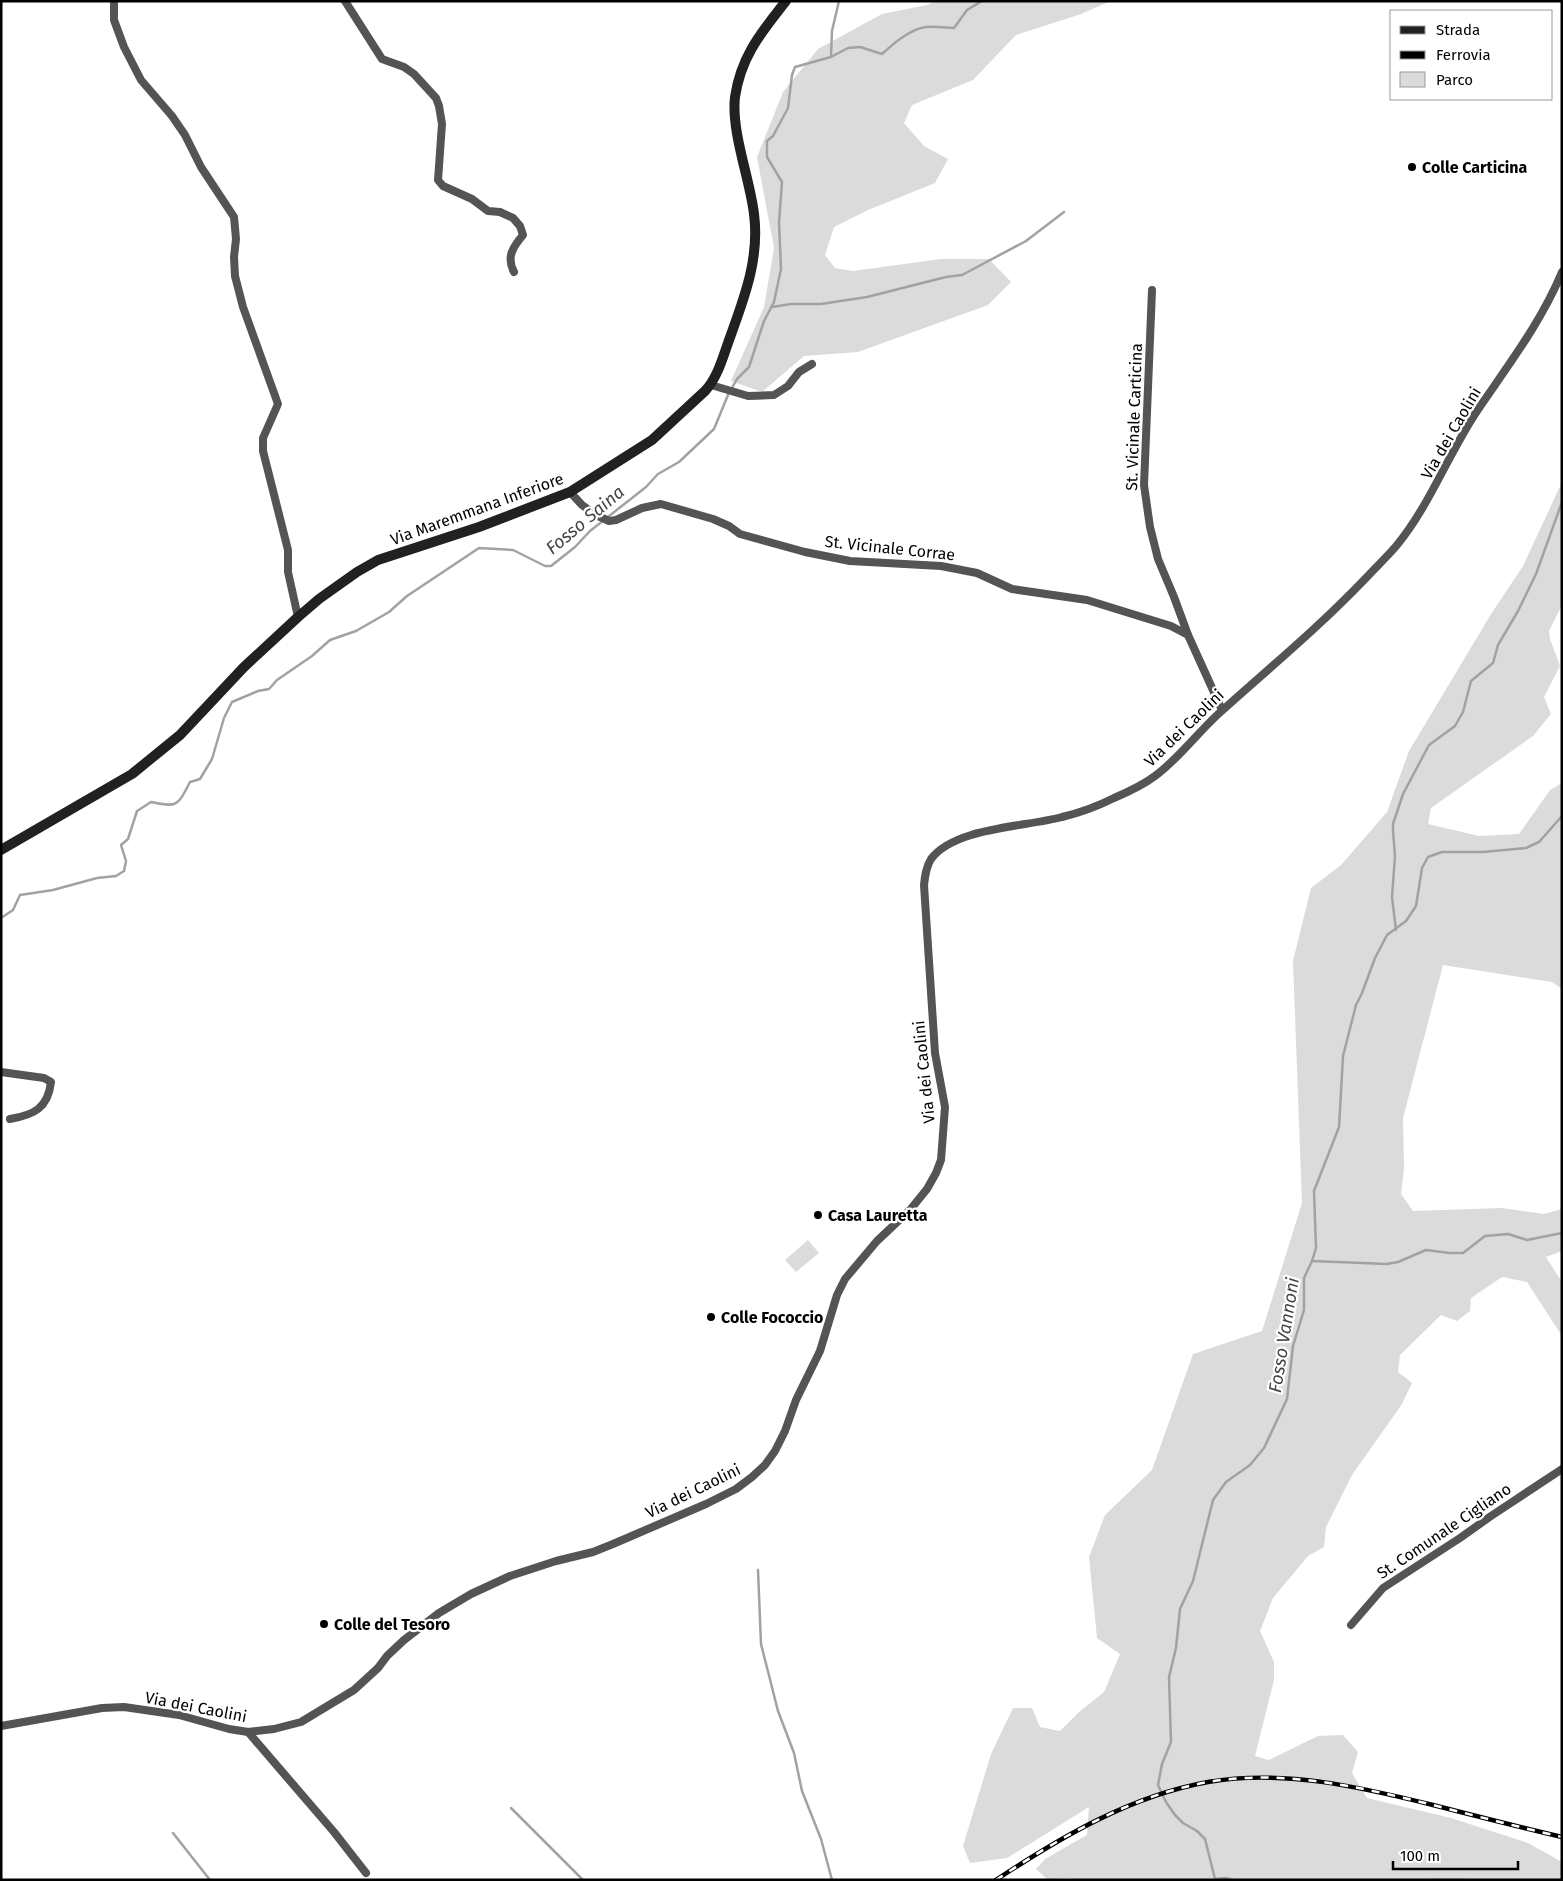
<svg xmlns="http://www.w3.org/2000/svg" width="1563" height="1881" viewBox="0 0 1563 1881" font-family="'Fira Sans',sans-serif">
<rect width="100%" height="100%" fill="#fff"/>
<g fill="#dbdbdb">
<polygon points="936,1 1111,1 1081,14 1016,35 973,80 912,105 904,123 924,146 948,159 935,183 868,210 834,227 825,255 835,268 853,271 941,259 989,259 1011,282 988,305 858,352 804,356 762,392 731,381 764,307 774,248 757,157 783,92 818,49 882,14 927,5"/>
<polygon points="1562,482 1562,605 1549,631 1550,639 1560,666 1544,697 1551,714 1533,736 1431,808 1428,824 1479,836 1519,834 1550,790 1562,783 1562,989 1552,982 1443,965 1403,1118 1404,1168 1401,1194 1413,1211 1502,1208 1544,1214 1562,1209 1562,1251 1546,1257 1562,1282 1562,1336 1527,1282 1502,1277 1471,1298 1470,1311 1457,1321 1441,1315 1400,1355 1398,1372 1412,1383 1402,1404 1352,1475 1326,1527 1324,1547 1308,1556 1273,1598 1260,1631 1274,1662 1274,1680 1255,1756 1269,1760 1318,1736 1343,1735 1358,1752 1352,1773 1367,1798 1451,1818 1528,1843 1562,1862 1562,1880 1072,1880 1072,1878 1048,1880 1036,1869 1045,1859 1087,1835 1089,1807 1007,1858 970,1863 963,1846 991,1754 1013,1708 1032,1708 1040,1727 1060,1731 1078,1713 1104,1692 1120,1654 1097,1638 1089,1557 1105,1515 1152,1470 1193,1354 1262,1331 1302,1203 1293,961 1311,888 1341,865 1387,812 1409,751 1491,614 1523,566"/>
<polygon points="808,1240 819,1253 796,1272 785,1260"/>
</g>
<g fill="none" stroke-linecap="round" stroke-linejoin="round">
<g stroke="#a2a2a2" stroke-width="2.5">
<polyline points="831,56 832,31 839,1"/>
<polyline points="772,307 791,304 821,304 867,297 946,277 962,275 1026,241 1064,212"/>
<path d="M1,918l12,-8 7,-15 33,-5 44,-12 19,-2 8,-5 2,-10 -5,-16 7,-6 9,-28 14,-9c27,6 27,3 39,-20l10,-3 12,-20 12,-41 8,-16 26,-11 11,-2 8,-9 35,-24 18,-16 26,-9 33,-19 18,-16 72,-48 34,2 32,16h6l24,-19 15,-16 56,-44 12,-13 21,-12 35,-33 14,-34 9,-16 12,-12 15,-46 10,-19 7,-33 -2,-47 3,-40 -15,-25v-16l6,-5 15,-28 4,-33 3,-8 36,-10 17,-9 12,-1 22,7c11,-10 28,-25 44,-27 8,-1 19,1 28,1l13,-18 15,-9"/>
<polyline points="1396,930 1392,897 1395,856 1393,831 1393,824 1403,794 1429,745 1455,726 1463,712 1471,681 1493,663 1498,645 1518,611 1536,574 1562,502"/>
<polyline points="1312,1261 1387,1264 1398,1262 1426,1250 1450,1253 1463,1253 1485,1236 1508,1234 1527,1240 1562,1233"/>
<polyline points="758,1570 761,1644 778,1711 794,1753 802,1791 821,1839 832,1880"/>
<polyline points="511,1808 583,1880"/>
<polyline points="173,1833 210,1880"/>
<polyline points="1215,1879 1205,1839 1197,1831 1183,1823 1175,1815 1166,1802 1158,1785 1162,1764 1171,1742 1169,1677 1176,1648 1180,1609 1193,1581 1213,1500 1226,1482 1250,1465 1264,1448 1287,1399 1293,1346 1304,1310 1304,1278 1312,1261 1316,1248 1314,1191 1339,1127 1343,1056 1356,1005 1362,993 1375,958 1387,935 1406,921 1416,906 1422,868 1428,857 1442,852 1483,852 1526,848 1539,842 1562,816"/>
<polyline points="1215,1879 1226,1878 1233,1880"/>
<polyline points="1431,1880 1464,1880"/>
</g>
<g stroke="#545454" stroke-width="8">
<polyline points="114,1 114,20 124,47 141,80 172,116 185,135 201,167 234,217 236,239 234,257 235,276 243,307 278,404 263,438 263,451 288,550 288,572 298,617"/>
<path d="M345,1l37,58 22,8 10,7 22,24 3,8 3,18 -4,56 5,6 29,13 16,12 12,1 13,6 7,8 3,9c-10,12 -17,22 -9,37"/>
<polyline points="1152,290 1144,485 1150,527 1158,559 1174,597 1188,635 1222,710"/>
<polyline points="711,385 748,396 774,395 788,386 799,372 812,364"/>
<polyline points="570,492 582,505 596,515 609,521 616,520 642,508 661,504 713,519 729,526 740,534 805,552 850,561 941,566 977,573 1012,589 1087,600 1171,626 1188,635"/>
<path d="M1,1072l43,6 7,4c-3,26 -17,33 -41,37"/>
<polyline points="1351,1625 1383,1588 1460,1538 1491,1516 1562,1469"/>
<path d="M1,1726l101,-18 22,-1 55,8 50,14 19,3 26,-3 27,-7 53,-32 24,-22 9,-12 17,-16 35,-27 32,-19 39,-18 46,-15 37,-9 20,-8 93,-40 30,-15 16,-12 13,-12 10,-14 10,-20 11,-31 24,-49 17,-56 8,-16 32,-38 33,-31 17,-21 9,-16 5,-13 4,-53 -10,-54 -11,-168c1,-9 2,-18 7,-26 24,-32 95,-32 131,-42 17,-4 36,-11 52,-19 14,-6 29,-13 41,-22 26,-19 45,-47 70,-68 48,-43 95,-82 140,-129 10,-11 22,-22 32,-34 32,-39 50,-88 78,-131 31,-46 66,-91 87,-142"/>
<polyline points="248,1732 334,1832 366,1873"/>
</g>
<path stroke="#212121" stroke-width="10" d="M1,850l131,-76 48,-39 64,-68 54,-50 21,-18 38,-27 21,-12 101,-33 91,-35 82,-52 53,-49c12,-13 17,-31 23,-48 15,-42 32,-83 26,-129 -4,-35 -23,-82 -19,-117 6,-41 26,-64 51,-96"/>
<g stroke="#000" stroke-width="4.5">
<path id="rail" d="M996,1880c65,-43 134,-84 212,-98 76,-13 152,5 225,23 43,11 86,22 129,32"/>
</g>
<use href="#rail" stroke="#fff" stroke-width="2.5" stroke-dasharray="8" stroke-linecap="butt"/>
</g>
<g fill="#000" stroke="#fff" stroke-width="2">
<circle cx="1412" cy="167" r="5"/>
<circle cx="818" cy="1215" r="5"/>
<circle cx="711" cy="1317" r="5"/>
<circle cx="324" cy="1624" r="5"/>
</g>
<g text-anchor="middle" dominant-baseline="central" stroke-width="4.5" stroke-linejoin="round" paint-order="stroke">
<g font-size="16" font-weight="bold" fill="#000" stroke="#fff" text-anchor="start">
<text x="1422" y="167">Colle Carticina</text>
<text x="828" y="1215">Casa Lauretta</text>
<text x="721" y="1317">Colle Fococcio</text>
<text x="334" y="1624">Colle del Tesoro</text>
</g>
<g font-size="16" fill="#000" stroke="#fff">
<text transform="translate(1134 417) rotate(-88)">St. Vicinale Carticina</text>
<text transform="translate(1451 433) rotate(-60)">Via dei Caolini</text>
<text transform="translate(477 509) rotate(-20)">Via Maremmana Inferiore</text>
<text transform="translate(890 548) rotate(6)">St. Vicinale Corrae</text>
<text transform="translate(1184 728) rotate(-44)">Via dei Caolini</text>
<text transform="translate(924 1072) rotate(-96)">Via dei Caolini</text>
<text transform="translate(693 1491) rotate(-26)">Via dei Caolini</text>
<text transform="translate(1444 1531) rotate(-34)">St. Comunale Cigliano</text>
<text transform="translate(196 1707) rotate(11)">Via dei Caolini</text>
</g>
<g font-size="18" font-style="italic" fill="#434343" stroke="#fff">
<text transform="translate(585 520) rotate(-40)">Fosso Saina</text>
<text transform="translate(1284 1335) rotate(-81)">Fosso Vannoni</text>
</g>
</g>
<rect width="1563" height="1881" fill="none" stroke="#000000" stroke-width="5"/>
<rect x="1390" y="10" width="162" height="90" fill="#ffffff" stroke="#999999"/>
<rect x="1400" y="26" width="25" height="8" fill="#212121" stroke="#999999"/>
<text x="1436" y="35" font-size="15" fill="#000000">Strada</text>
<rect x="1400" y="51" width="25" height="8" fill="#000000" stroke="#999999"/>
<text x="1436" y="60" font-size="15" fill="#000000">Ferrovia</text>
<rect x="1400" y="72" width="25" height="15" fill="#dbdbdb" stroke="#999999"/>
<text x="1436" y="85" font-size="15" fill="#000000">Parco</text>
<path d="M1393 1861v8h125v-8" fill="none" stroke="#000000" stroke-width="2.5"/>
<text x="1400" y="1861" font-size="15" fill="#000000" stroke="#ffffff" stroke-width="4" paint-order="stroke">100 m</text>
</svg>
